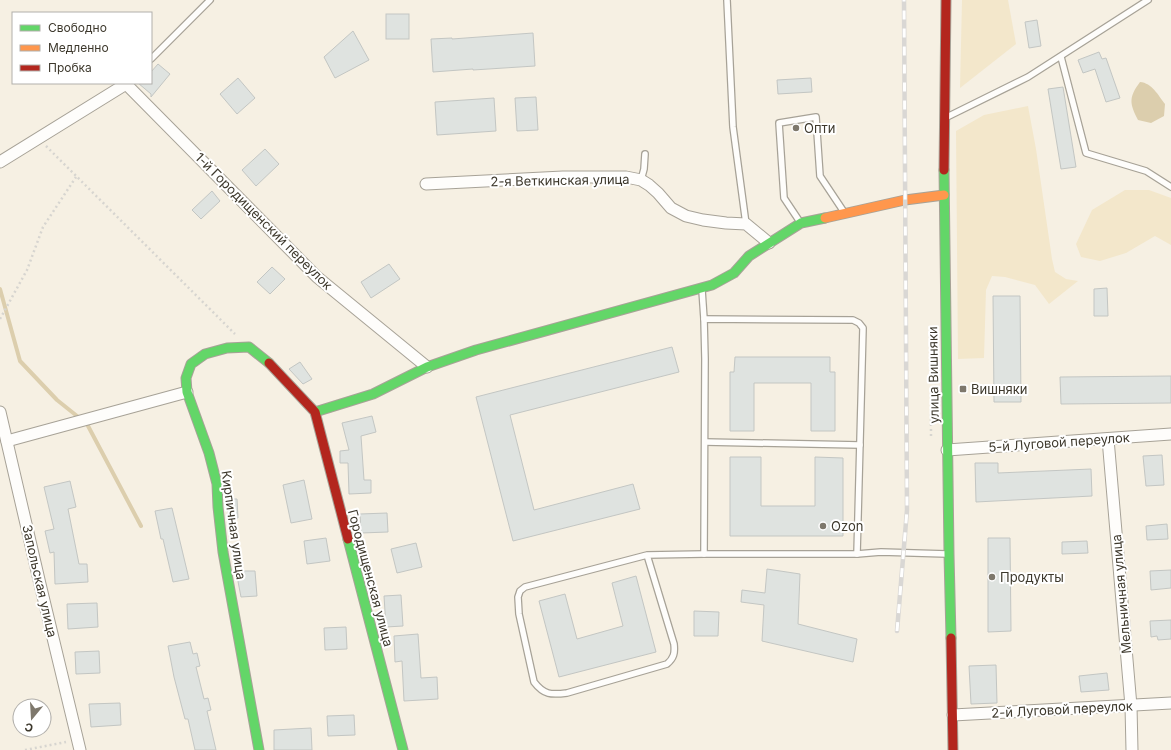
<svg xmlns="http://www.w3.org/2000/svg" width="1171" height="750" viewBox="0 0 1171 750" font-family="Inter,sans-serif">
<rect width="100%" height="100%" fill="#f6f0e3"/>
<g fill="#f3e7cb">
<polygon points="962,0 1008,0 1016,44 960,88"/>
<polygon points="1028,106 1036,149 1052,259 1055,272 1066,279 1078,281 1049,304 1035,285 1005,277 992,276 986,290 984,358 958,359 956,131 984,115"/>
<polygon points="1125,190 1149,190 1171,198 1171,245 1155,236 1126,253 1100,261 1081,257 1076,244 1092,210"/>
</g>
<path fill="#dccead" d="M1140,82c12,1 18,13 25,22l-1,12 -13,7 -13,-3c-8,-16 -10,-22 2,-38z"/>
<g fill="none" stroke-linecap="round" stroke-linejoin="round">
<polyline stroke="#dccead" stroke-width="4" points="0,289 20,361 57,400 87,424 141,526"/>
</g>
<g fill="#dfe3e0" stroke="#c3c6c3">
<rect x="386" y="14" width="23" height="25"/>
<polygon points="1037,20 1041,46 1029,48 1025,22"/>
<polygon points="353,31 369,60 335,78 324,57"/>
<polygon points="533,33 535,66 473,70 473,69 433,72 431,39 452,38 452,39"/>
<polygon points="1099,52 1102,59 1106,58 1120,98 1106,102 1095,69 1083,73 1078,60"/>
<polygon points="158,64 170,74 151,97 151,94 138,83 151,83 151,72"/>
<polygon points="238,78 255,98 237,114 220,94"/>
<polygon points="811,78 812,92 778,94 777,80"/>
<polygon points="1063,87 1076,167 1061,169 1048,89"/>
<polygon points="536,97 538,130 517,131 515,98"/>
<polygon points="494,98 496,131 437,135 435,102"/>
<polygon points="265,149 279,164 256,186 242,170"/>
<polygon points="212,191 220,201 201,219 192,210"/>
<polygon points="389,264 400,279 371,298 361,282"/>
<polygon points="272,267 285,279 270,294 257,282"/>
<polygon points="1107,288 1108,316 1094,316 1094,289"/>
<polygon points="993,296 1020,296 1021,402 994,402"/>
<polygon points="672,347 679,372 510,415 534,510 633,484 640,509 513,541 476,397"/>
<polygon points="735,357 830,357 830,372 835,372 835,431 811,431 811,383 754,383 754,431 730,431 730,372 734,372"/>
<polygon points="300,362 312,379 303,384 289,369"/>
<polygon points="1171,376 1171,403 1061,404 1060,377"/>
<polygon points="372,416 376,432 361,436 364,480 371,480 371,493 349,494 348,463 340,463 340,451 349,450 342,423"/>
<polygon points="1162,455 1164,485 1146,486 1143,456"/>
<polygon points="730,457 761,457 761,506 815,506 815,457 843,458 843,536 730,536"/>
<polygon points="975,463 998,463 998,473 1091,469 1092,496 976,502"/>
<polygon points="304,480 312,519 291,523 283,485"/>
<polygon points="70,481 76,507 68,509 79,564 87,564 88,582 55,584 54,552 50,553 45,531 54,529 44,487"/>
<polygon points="227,499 237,499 238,518 229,519"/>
<polygon points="172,508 189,579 173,582 163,539 161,539 155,511"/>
<polygon points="387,513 388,532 361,533 360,514"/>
<polygon points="1167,524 1168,539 1147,540 1146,526"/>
<polygon points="326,538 330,561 307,564 304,541"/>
<polygon points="988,538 1010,538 1011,631 988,632"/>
<polygon points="1087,541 1088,553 1062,554 1062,542"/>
<polygon points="416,543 422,567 397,573 391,549"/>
<polygon points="767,569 800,574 798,624 857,639 853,662 762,641 764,605 741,602 742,590 765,593"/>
<polygon points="1171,570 1171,588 1151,590 1150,571"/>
<polygon points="236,571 255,571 257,596 241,597"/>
<polygon points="636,576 656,652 559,677 539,601 565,594 577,639 623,626 612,583"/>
<polygon points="401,595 403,626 386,627 384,596"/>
<polygon points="97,603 98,627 68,629 67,604"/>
<polygon points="694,611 719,612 718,636 694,636"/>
<polygon points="1171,620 1171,639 1158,640 1157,636 1151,637 1150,621"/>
<polygon points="346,627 347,649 325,650 324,628"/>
<polygon points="418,634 421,678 437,677 438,699 404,701 402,661 395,662 394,636"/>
<polygon points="190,642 193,654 197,653 200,666 196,667 204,699 208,698 211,710 207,711 216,750 195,750 188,719 185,719 174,677 168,646"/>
<polygon points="99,651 100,673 76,674 75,652"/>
<polygon points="996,665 997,703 971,704 969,666"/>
<polygon points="1107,673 1109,690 1081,692 1079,676"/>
<polygon points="120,703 121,725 91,727 89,704"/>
<polygon points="354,715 355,735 328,736 327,716"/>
<polygon points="311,728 312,750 274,750 274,730"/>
</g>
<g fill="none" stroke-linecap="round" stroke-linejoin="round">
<g stroke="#a7a297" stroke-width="8">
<g id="lane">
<polyline points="727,0 733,127 746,224"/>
<polyline points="1061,57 1086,153 1146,171 1171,187"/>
<polyline points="151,59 210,0"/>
<polyline points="947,117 1028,77 1148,0"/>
<polyline points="641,180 644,169 645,154"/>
<polyline points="800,222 784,198 779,123 816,117 820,176 844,212"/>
<polyline points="702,290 704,319"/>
<polyline points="705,442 860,445"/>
<polyline points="704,554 705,359 704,319 853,320 859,323 863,328 857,554"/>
<path d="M647,555l-122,32 -5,4 -2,6 1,17 15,68c10,13 17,13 33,11l100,-29c7,-6 8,-11 7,-20l-27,-89 57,-1h153l24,-2 66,2"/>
</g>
</g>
<g stroke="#a7a297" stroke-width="13">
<g id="street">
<polyline points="0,162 126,84 317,277 427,367"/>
<polyline points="426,184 563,177 626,177 641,180 649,185 658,193 671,208 686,216 703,220 726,223 746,224 769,243"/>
<polyline points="0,412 40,584 80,750"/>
<polyline points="1108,439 1131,706 1132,750"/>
<polyline points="7,441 187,392"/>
<polyline points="947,450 1171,434"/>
<polyline points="953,715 1171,703"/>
</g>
</g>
<g stroke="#a7a297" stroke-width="11">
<g id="fast">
<polyline points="944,170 949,554 951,638"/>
<polyline points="315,412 373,394 427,367 476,350 712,285 734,273 749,256 801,223 825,218"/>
<polyline points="348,539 403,750"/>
<polyline points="259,750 223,552 218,507 217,484 209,453 187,392 186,378 191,364 205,354 227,348 249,347 269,363"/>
</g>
</g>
<g stroke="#a7a297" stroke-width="11">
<polyline id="slow" points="825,218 905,200 944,195"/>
</g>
<g stroke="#a7a297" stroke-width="11">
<g id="jam">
<polyline points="944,170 946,0"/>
<polyline points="269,363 315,412 348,539"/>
<polyline points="951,638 953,750"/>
</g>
</g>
<g stroke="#d7d5d0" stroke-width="2.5" stroke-dasharray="2 3" stroke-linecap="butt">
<polyline points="46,146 235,334"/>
<polyline points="0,319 27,270 43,227 76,177"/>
<polyline points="931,436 931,413 933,413"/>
<polyline points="25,750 66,742"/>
</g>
<use href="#lane" stroke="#fefdfb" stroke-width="5.5"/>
<use href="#street" stroke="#fefdfb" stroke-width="11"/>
<use href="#fast" stroke="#63d668" stroke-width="9"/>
<use href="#slow" stroke="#ff974d" stroke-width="9"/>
<use href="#jam" stroke="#b3261e" stroke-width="9"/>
<g stroke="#d9d7d4" stroke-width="4.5">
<polyline id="rail" points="897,631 907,510 904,0"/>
</g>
<use href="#rail" stroke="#fff" stroke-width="3" stroke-dasharray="9" stroke-linecap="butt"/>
</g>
<g fill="#7e786c" stroke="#fff" stroke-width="1.5">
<circle cx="796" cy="128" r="4"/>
<rect x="959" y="385" width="8" height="8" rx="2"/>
<circle cx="823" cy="526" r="4"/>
<circle cx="992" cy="577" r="4"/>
</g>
<g text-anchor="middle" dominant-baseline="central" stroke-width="4" stroke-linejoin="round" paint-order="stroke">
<g font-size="13" fill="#3d382c" stroke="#fff" text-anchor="start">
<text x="804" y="128">Опти</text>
<text x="971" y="389">Вишняки</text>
<text x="831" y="526">Ozon</text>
<text x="1000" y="577">Продукты</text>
</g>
<g font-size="13" fill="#3d382c" stroke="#fff">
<text transform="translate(560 180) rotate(-1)">2-я Веткинская улица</text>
<text transform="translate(264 221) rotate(45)">1-й Городищенский переулок</text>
<text transform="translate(933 375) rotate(-91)">улица Вишняки</text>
<text transform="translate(1059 442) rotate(-4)">5-й Луговой переулок</text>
<text transform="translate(234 525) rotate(82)">Кирпичная улица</text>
<text transform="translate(371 578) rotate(75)">Городищенская улица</text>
<text transform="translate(40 581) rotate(77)">Запольская улица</text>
<text transform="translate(1121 594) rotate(-95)">Мельничная улица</text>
<text transform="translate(1062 709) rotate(-3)">2-й Луговой переулок</text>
</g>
</g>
<rect x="12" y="12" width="140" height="72" fill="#ffffff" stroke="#b1afab"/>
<rect x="20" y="25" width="20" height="6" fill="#63d668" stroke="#b1afab"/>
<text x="48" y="32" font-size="12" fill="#3d382c">Свободно</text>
<rect x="20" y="45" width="20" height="6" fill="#ff974d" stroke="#b1afab"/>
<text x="48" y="52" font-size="12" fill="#3d382c">Медленно</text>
<rect x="20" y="65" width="20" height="6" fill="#b3261e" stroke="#b1afab"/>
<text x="48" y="72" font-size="12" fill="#3d382c">Пробка</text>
<g transform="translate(32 718) rotate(198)"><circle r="19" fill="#ffffff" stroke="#b1afab"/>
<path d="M0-3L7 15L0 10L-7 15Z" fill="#7e786c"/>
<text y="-6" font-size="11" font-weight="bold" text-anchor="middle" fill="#3d382c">С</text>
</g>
</svg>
